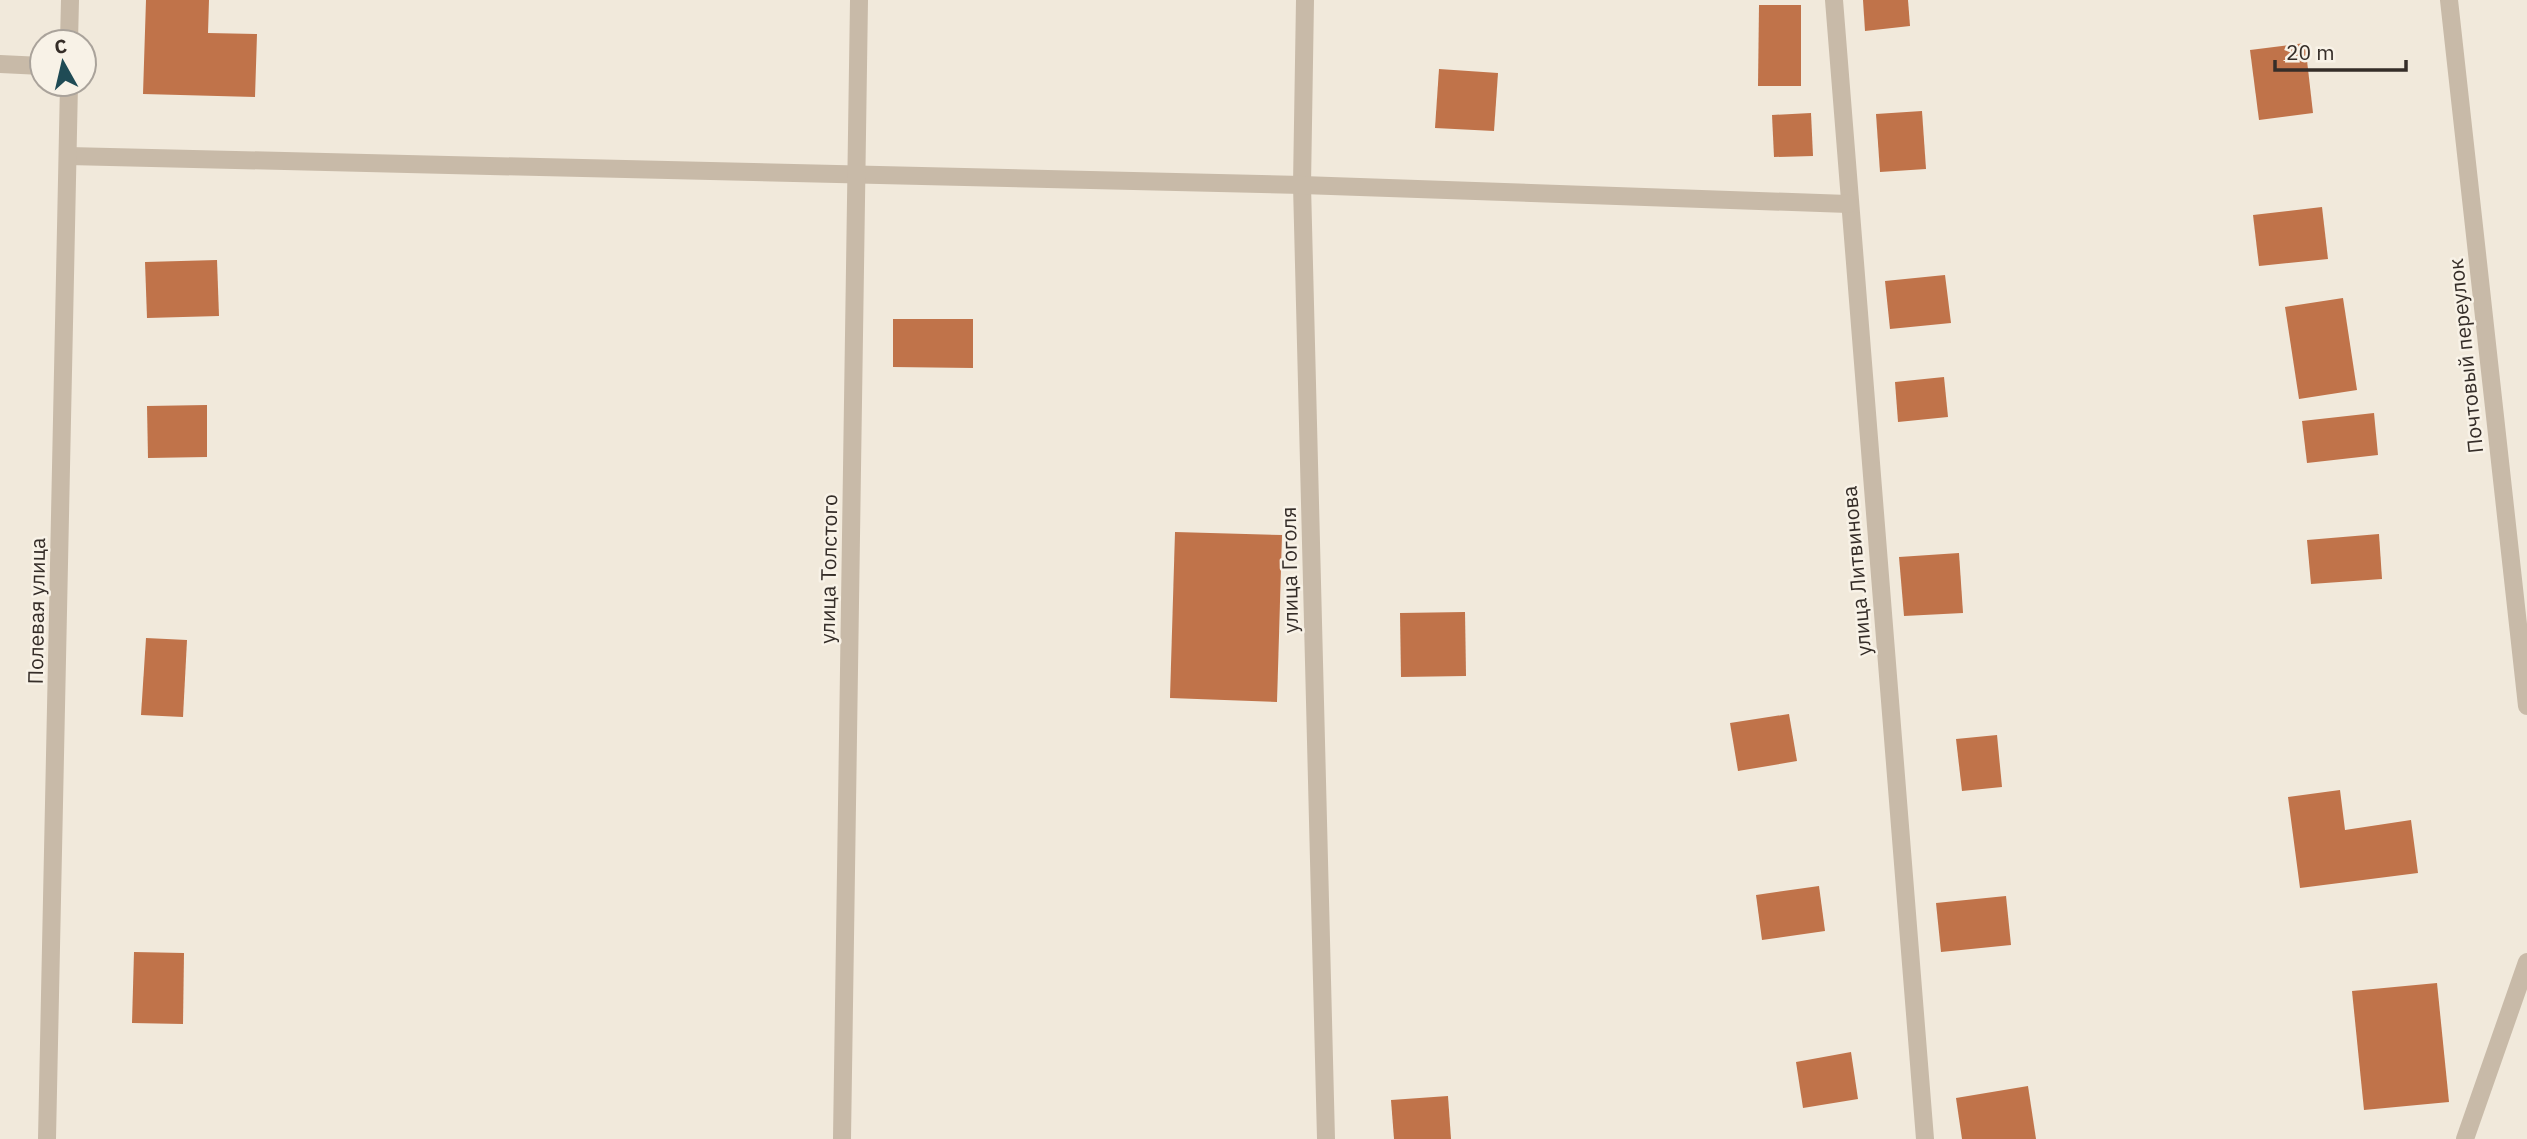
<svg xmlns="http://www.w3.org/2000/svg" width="2527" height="1139" viewBox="0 0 2527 1139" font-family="'IBM Plex Sans',sans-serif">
<rect width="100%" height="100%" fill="#f1e9db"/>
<g fill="#c0734a">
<polygon points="146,0 209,0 208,33 257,34 255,97 143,94"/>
<polygon points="1863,0 1908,0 1910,26 1865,31"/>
<polygon points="1759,5 1801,5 1801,86 1758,86"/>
<polygon points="2305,43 2313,113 2259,120 2250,50"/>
<polygon points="1439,69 1498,73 1494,131 1435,128"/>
<polygon points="1922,111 1926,169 1880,172 1876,114"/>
<polygon points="1811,113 1813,156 1774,157 1772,115"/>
<polygon points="2322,207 2328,259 2259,266 2253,215"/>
<polygon points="217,260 219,316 147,318 145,262"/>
<polygon points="1945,275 1951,323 1890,329 1885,281"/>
<polygon points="2343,298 2357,390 2299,399 2285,307"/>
<polygon points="893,319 973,319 973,368 893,367"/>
<polygon points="1944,377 1948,417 1898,422 1895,382"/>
<polygon points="207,405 207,457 148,458 147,406"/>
<polygon points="2374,413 2378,455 2307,463 2302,421"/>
<polygon points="1175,532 1282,535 1277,702 1170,698"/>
<polygon points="2379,534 2382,579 2311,584 2307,540"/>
<polygon points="1959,553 1963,613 1904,616 1899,557"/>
<polygon points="1465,612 1466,676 1401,677 1400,613"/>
<polygon points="146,638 187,640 183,717 141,715"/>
<polygon points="1789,714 1797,761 1738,771 1730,723"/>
<polygon points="1997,735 2002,787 1962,791 1956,739"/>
<polygon points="2340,790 2345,830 2411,820 2418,873 2300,888 2288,797"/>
<polygon points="1819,886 1825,931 1762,940 1756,895"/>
<polygon points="2006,896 2011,945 1941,952 1936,903"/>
<polygon points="134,952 184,953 183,1024 132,1023"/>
<polygon points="2437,983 2449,1102 2364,1110 2352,991"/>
<polygon points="1851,1052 1858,1099 1803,1108 1796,1062"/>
<polygon points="2028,1086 2036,1139 1962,1139 1956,1098"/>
<polygon points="1448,1096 1451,1139 1394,1139 1391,1100"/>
</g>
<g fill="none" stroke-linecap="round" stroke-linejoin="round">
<g stroke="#c8baa8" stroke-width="18">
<polyline points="1305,0 1302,185 1326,1139"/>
<polyline points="1834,0 1925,1139"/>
<polyline points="2449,0 2527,706"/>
<polyline points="69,42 70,0"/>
<polyline points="0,64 42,66"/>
<polyline points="68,156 1302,185 1848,204"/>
<polyline points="47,1139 69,84"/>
<polyline points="842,1139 859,0"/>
<polyline points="2465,1139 2527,962"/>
</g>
</g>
<g text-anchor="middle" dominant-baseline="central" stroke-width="5" stroke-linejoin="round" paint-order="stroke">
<g font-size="21" fill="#352d28" stroke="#f8f2e7">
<text transform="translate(2465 356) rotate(-96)">Почтовый переулок</text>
<text transform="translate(828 569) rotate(-89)">улица Толстого</text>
<text transform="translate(1289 570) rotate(-91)">улица Гоголя</text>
<text transform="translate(1856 571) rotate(-95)">улица Литвинова</text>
<text transform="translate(36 611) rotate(-89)">Полевая улица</text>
</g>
</g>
<g transform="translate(63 63) rotate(352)"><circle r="33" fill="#f8f2e7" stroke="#aaa39b" stroke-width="2"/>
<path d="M0-5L12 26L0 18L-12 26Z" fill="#1f4b55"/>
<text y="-10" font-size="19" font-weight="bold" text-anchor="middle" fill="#352d28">С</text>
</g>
<path d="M2275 60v10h131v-10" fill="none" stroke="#352d28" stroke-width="3.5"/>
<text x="2286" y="60" font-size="21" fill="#352d28" stroke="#f8f2e7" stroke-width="5" paint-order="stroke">20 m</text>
</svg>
